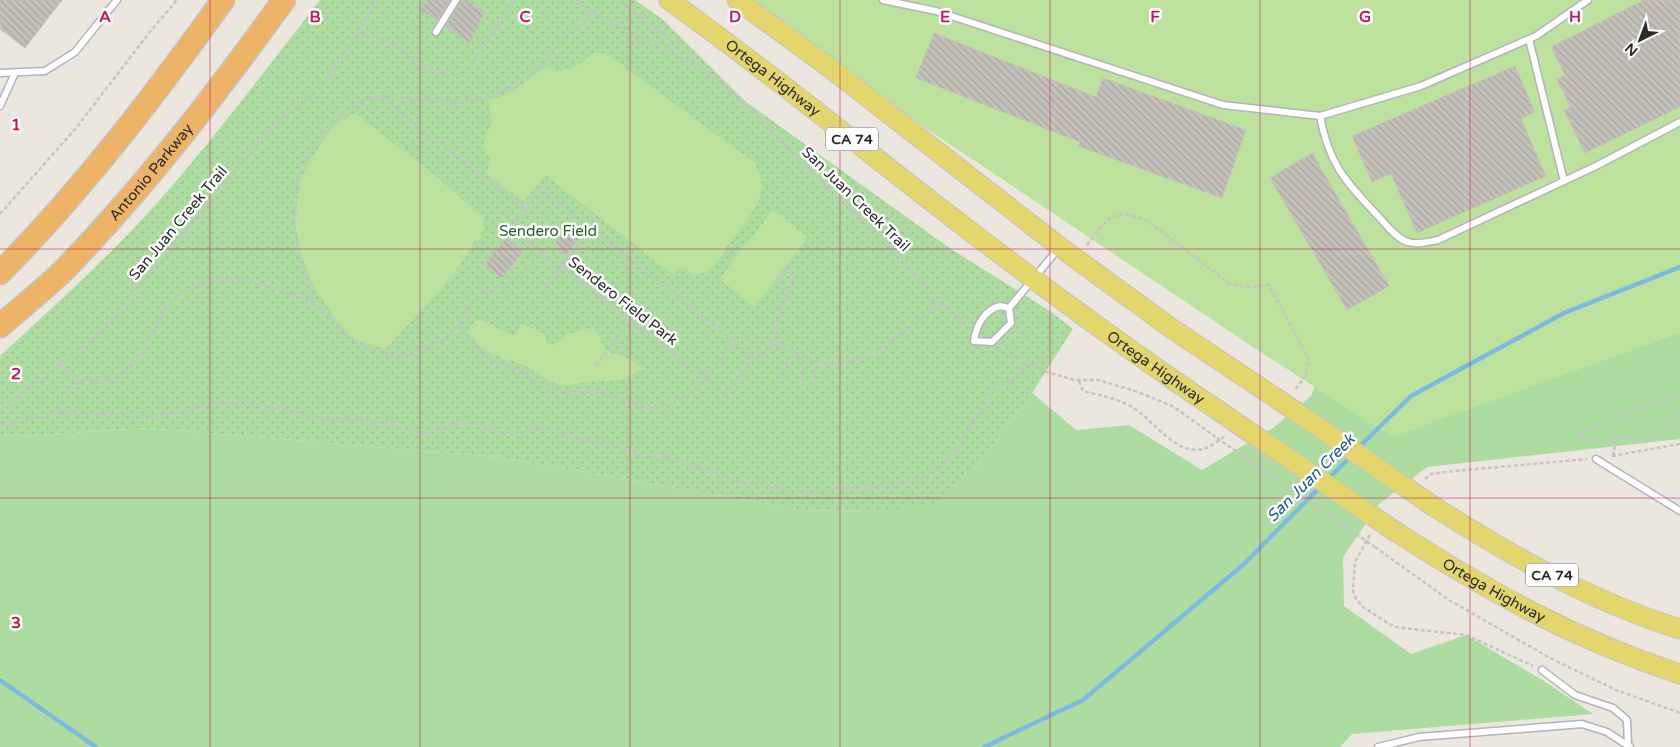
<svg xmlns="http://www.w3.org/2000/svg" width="1680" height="747" viewBox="0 0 1680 747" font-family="'Varela Round',sans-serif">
<defs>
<pattern id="park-dots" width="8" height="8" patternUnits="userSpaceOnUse" patternTransform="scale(1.25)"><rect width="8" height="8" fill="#addca1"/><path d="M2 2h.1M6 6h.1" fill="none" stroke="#95bd8b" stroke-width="1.8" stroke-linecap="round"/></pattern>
<pattern id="building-back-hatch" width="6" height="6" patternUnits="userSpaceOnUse" patternTransform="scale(1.25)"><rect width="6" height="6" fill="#c4c1ba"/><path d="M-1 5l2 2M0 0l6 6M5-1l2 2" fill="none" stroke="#a9a6a0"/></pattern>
</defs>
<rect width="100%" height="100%" fill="#ebe7df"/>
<polygon fill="#addca1" points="1680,169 1680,439 1427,467 1379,504 1343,557 1344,606 1411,654 1466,635 1544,681 1593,714 1352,734 1340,747 0,747 0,435 23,436 147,428 499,457 803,510 872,512 974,469 1032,393 1076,430 1129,425 1202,470 1273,428 1311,396 1322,364"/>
<path fill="url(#park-dots)" d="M320,0h315l27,19 83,82 206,148 99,62 23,18 -41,64 -58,76 -36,34 -66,9 -69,-2 -304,-53 -352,-29 -124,8 -23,-1v-79c54,-50 109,-99 158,-154 57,-65 109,-134 162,-202z"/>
<g fill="#bce29e">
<polygon points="750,0 1680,0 1680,333 1392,437 1259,351 915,121"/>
<polygon points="593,53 607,54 756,164 762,185 758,204 710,271 695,275 683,267 672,274 545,175 524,202 486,173 491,160 483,147 492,120 488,100 507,95 548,66 558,72 580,64"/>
<path d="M354,113l83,64 46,41 1,10 -4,11 -6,2c-5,21 -70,88 -88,108l-34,-10 -19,-24 -20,-31 -11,-27 -6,-28 1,-26 4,-25 17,-30 14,-20z"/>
<polygon points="773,210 808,237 754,307 719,279"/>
<path d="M481,320c12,4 21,14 34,15l7,-11 23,10 2,9 7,3 14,-13c6,1 9,-2 15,-4 15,-5 17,13 24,22l25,9 7,7 6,1 -22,12 -28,1 -31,5 -13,-4 -27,-17 -29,-10 -13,-7 -15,-17 8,-10z"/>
</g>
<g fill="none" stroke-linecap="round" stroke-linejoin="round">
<g stroke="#7dbae2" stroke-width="4.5">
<polyline points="1357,449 1411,396 1564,313 1680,267"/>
<polyline points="1327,480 1352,455"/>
<polyline points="0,680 96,747"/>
<polyline points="984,747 1083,700 1244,564 1320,487"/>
</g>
</g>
<g fill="url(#building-back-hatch)" stroke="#c7c3b8">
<polygon points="0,0 62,0 25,48 0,29"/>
<polygon points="427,0 450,0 437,21 420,10"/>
<polygon points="461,0 466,0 485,12 469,44 446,26"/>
<polygon points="1644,0 1680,0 1680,107 1585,153 1564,110 1571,107 1557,79 1565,75 1551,47"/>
<polygon points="934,33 1096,97 1103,78 1246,130 1222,198 1078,146 1080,142 916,78"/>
<polygon points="1515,66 1535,112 1521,119 1546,176 1417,233 1391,174 1372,182 1352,136"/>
<polygon points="1312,153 1389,286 1347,310 1270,178"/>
<polygon points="567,228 579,238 566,255 554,245"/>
<polygon points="506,238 523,252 502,278 485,264"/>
</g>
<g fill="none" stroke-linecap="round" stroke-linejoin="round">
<g stroke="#b2b3bd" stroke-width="9">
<g id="lane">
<polyline points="883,0 936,11 1223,105 1320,116 1421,86 1536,36 1588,0"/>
<polyline points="436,32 456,0"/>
<polyline points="1529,39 1564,181"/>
<polyline points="0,73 45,71 75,52 117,0"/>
<polyline points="0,106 15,73"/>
<path d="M1320,116c9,49 26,66 59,101 7,8 18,22 29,25 10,3 20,0 30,-2l158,-74 84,-44"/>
<path d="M1000,306l9,2 2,15 -19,19 -18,-1c2,-15 10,-31 26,-35z"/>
<polyline points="1009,308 1059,248"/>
<polyline points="1596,459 1680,511"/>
<polyline points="1542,670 1575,695 1613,708 1627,720 1628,746"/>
<polyline points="1378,747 1419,737 1582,724 1607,732 1630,747"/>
</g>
</g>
<g stroke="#c4c4c4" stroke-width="21">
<g id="primary">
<path id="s1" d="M669,0c85,61 166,126 249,191 98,76 198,151 301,220"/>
<polyline points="737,0 830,68 1060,247 1171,328 1276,398"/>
<path d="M1433,506c77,49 159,96 247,123"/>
<path id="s2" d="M1396,532c94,60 177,107 284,142"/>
</g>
</g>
<g stroke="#c4c4c4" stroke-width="25">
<g id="highway">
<path d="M0,273c83,-84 154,-177 223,-273"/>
<path id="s3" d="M0,326c21,-18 43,-36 63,-55 82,-84 152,-176 221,-271"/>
</g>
</g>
<g stroke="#c4c4c4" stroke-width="2.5" stroke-dasharray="4 2.5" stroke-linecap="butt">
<polyline points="570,0 673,53 719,80 760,118 826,188 894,247 930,296 968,326"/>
<polyline points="618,0 671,40 668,51"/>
<path d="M357,34c14,2 28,6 41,13 27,17 48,45 77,15l39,-62"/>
<polyline points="382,98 525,209"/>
<polyline points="0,214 77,127 149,33 177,0"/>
<polyline points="1087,245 1099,229 1111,217 1126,214 1146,220 1230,284 1249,287 1269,285 1308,358 1306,375 1295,390"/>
<polyline points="544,289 599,217"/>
<path d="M315,306c-21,-67 -40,-119 13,-178 11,-13 30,-27 47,-31 15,-3 40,4 57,4 12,0 26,2 38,0 22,-3 48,-16 65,-30 13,-11 21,-26 32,-37 9,-9 20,-12 27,-21"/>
<path d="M458,324c9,12 18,27 30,34 11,7 24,8 35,15 9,7 18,14 29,17 18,4 36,0 53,4 20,6 41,19 62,11 31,-10 48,-39 67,-64"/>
<polyline points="777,330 777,318 793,282 793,276 786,268 778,279 786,296"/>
<polyline points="772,346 777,330 785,345"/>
<polyline points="998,350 1040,370 1074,380 1098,380 1138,392 1174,407 1217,438"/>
<path d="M754,357l-28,37 -216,-166 31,-39 213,168 9,-2 9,-9 13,-1c61,46 106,-4 156,-41"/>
<path d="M60,364c14,13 28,22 47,17 36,-10 42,-56 66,-80 12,-12 33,-21 51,-21 30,-1 64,10 90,25 13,7 25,23 37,33 21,18 56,24 81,9 7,-5 17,-12 24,-19 6,-7 10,-18 17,-25 14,-15 28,-14 42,-24 9,-6 18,-20 25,-28"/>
<polyline points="596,366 631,321"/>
<polyline points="780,377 793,352"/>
<path d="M1079,381l4,10c18,5 40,8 55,20 19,14 41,47 68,37 7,-2 14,-9 20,-13"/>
<polyline points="802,384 808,360"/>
<polyline points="814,385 816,363"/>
<polyline points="1680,395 1596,426 1579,436 1593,441 1616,438 1650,440 1671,430 1680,413"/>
<polyline points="0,412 101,332 270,130 323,86 378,0"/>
<path d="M59,412c-1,-17 10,-25 24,-32"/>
<polyline points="0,426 59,413 158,417 216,403 252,405 277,407 315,418 391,423 413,432 426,433 460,423 478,424 501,433 524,432 544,429 563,436 607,444 643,456 668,458 739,482 790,491 816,491 843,488 896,486 924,477 942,466 960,444 993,390 1021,373 1027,365"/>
<polyline points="1612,456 1680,444"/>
<polyline points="1613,456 1616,438"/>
<polyline points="1425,479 1431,474 1455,471 1587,459"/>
<polyline points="1370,535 1355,562 1353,591 1356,599 1363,607 1394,627 1466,635 1533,666"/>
<polyline points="1375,547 1449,600 1550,658 1616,690 1680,713"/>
</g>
<use href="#lane" stroke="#fff" stroke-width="6"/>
<use href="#primary" stroke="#e2d66d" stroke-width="19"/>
<use href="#highway" stroke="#edb367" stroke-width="22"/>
<g stroke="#c4c4c4" stroke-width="21" stroke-linecap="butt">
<g id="primary-bridge">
<polyline points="1276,398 1433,506"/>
<polyline points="1219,411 1396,532"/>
</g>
</g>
<polyline stroke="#c4c4c4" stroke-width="2.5" stroke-dasharray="4 2.5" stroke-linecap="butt" points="1217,438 1375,547"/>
<use href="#primary-bridge" stroke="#e2d66d" stroke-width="19"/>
</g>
<path fill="none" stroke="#c2185b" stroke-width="1" stroke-opacity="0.55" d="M210,0v747M420,0v747M630,0v747M840,0v747M1050,0v747M1260,0v747M1470,0v747M0,249h1680M0,498h1680"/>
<g text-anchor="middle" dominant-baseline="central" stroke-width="5" stroke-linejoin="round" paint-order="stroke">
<g fill="#fff" stroke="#6b6b6b" stroke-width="1">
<rect x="826" y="127.5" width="52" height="23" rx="4"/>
<rect x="1526" y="563.5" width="52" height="23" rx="4"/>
</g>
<g font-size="14" font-weight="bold" fill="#2b2b2b">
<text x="852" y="139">CA 74</text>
<text x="1552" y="575">CA 74</text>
</g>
<g font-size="15" fill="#2b2b2b" stroke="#fff">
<text stroke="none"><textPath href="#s1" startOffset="130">Ortega Highway</textPath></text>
<text stroke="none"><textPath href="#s3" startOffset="216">Antonio Parkway</textPath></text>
<text transform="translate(856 199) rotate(44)">San Juan Creek Trail</text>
<text transform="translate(178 223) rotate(-50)">San Juan Creek Trail</text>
<text transform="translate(623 301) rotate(38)">Sendero Field Park</text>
<text stroke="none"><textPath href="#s1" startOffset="610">Ortega Highway</textPath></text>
<text stroke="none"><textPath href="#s2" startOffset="114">Ortega Highway</textPath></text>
</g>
<g font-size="15" fill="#276122" stroke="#fff">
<text x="548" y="231">Sendero Field</text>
</g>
<g font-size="16" font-style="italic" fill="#1c588e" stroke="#fff">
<text transform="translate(1311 478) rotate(-45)">San Juan Creek</text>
</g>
</g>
<g font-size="16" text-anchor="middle" font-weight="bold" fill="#c2185b" stroke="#fff" stroke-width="5" stroke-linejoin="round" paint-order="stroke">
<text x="105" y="22">A</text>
<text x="315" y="22">B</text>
<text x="525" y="22">C</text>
<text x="735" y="22">D</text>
<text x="945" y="22">E</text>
<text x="1155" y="22">F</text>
<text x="1365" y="22">G</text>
<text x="1575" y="22">H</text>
<text x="16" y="130">1</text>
<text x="16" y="379">2</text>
<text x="16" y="628">3</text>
</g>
<g transform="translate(1640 40) rotate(222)" stroke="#ffffff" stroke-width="4" paint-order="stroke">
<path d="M0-4L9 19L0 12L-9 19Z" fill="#2b2b2b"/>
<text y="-8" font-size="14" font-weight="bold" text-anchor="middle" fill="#2b2b2b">N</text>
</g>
</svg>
